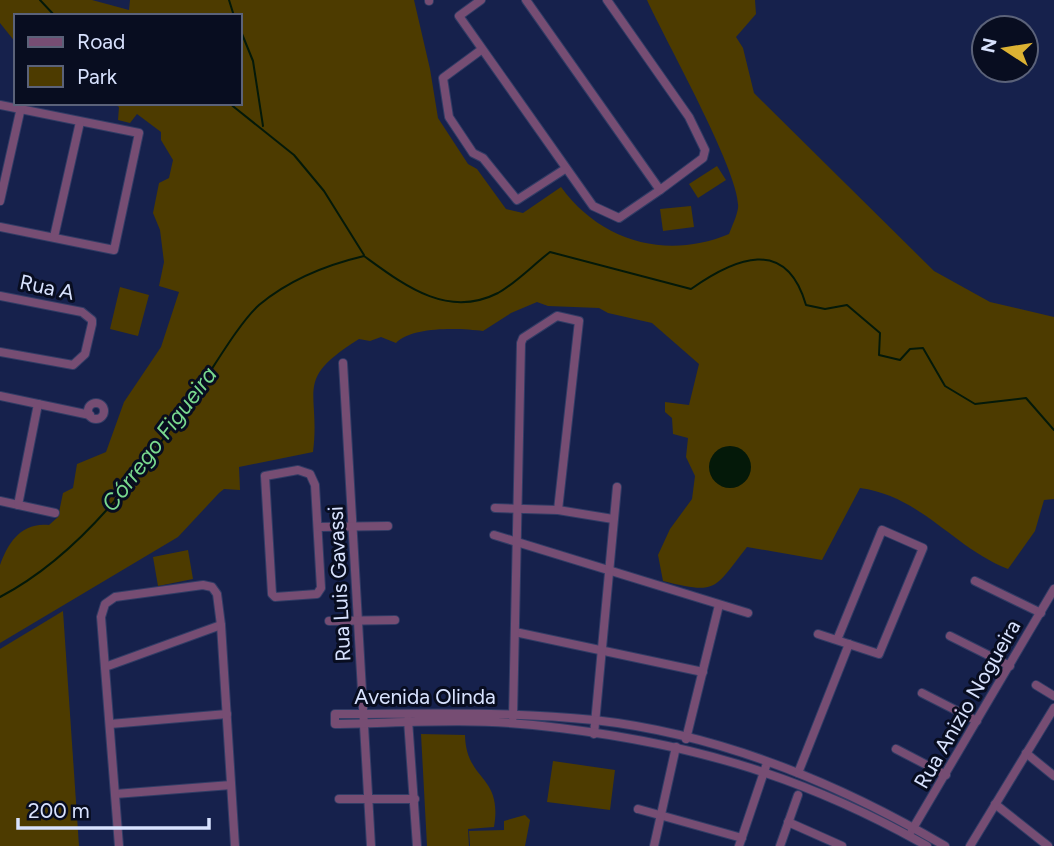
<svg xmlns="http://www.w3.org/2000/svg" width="1054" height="846" viewBox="0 0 1054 846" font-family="Figtree,sans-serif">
<rect width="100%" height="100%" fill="#16214c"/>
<g fill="#4d3b00">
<path d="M0,0h92l37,10 1,-10h284l16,69 8,49 30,46 9,5 29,40 17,4 38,-26c40,55 106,73 168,47 3,-8 8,-18 9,-26 4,-32 -74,-170 -91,-208h108l1,14 -20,23 7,11 11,45 180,178 56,31 64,15v182l-10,1 -9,31 -27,38c-54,-21 -87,-73 -148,-81l-38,72 -75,-13c-33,42 -29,48 -84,34l-5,-26 12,-26 22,-30 3,-23 -9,-19 2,-19 -15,-4 -1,-16 -7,-6v-10l24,3 10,-41 -47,-41 -44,-10 -9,-5 -51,-2 -11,-4 -26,11 -28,18c-23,-3 -71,-5 -87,12l-15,-6 -11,4 -11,-2c-67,42 -38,50 -46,113l-74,15 1,23 -16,-1 -5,4 -41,44 -178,106c0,-16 0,-66 0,-78 8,-22 21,-43 49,-40l9,-8 5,-24 10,-5 4,-24 29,-12 18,-50 37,-55 18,-55 -20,-6 5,-24 -4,-32 -7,-17 6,-30 10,-5 4,-18 -12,-20v-8l-24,-18 -7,9 -12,-3 1,-13 -7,-4h128v-87h-224v27l-16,-20z"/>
<polygon points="717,166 726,180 698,198 689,184"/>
<polygon points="691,206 694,227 663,231 660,209"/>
<polygon points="120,287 149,295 138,336 110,329"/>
<polygon points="188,550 193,579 158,586 153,557"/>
<polygon points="63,611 79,846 0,846 0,649"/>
<path d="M421,734l44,1c1,47 38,39 29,92l-26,2 1,17h-42z"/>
<polygon points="553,761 615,770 610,810 547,802"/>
<polygon points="525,815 530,820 525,846 470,846 469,831 504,830 504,821"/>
</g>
<circle fill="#041909" cx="730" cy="467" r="21"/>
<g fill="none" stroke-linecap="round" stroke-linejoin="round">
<g stroke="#041909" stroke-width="2">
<polyline points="40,0 55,16"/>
<polyline points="229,0 234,16"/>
<polyline points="240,29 253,61 263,126"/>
<polyline points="229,103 294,155 324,191 364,255"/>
<path d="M0,597c86,-45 145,-132 200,-210 15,-22 40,-65 59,-82 31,-26 67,-40 105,-49 40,29 83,63 134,37 18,-10 35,-28 52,-41l141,37c44,-31 95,-53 115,16l19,4 22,-4 33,28 -1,22 21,5 10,-11 13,-1 22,38 30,18 51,-6 28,32"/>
</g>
<g stroke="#313c65" stroke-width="10">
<g id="minor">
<polyline points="481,0 459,16 593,206 619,218 660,190"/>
<polyline points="526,0 660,190 703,158 705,150 689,117 607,0"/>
<polyline points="429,1 429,0"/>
<polyline points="481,50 443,78 449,117 473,153 483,158 517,200 565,169"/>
<polyline points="0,105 139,133 114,250 0,227"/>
<polyline points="0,201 22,103"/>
<polyline points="54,237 80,122"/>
<polyline points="0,296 82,312 92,320 92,324 85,354 73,365 0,352"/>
<polyline points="343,363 371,846"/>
<polyline points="0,396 90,415"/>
<circle cx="96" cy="411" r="8"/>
<polygon points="298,470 310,474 315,485 321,588 317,594 275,597 272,594 265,476"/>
<polyline points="0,501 55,513"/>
<polyline points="18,505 38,404"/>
<polyline points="495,508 558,510 613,519"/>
<polyline points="319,527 388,526"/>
<polyline points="494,535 748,613"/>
<polyline points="975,581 1041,613"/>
<polyline points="329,621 395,620"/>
<polyline points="515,632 703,672"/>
<polyline points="818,634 879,654 923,548 882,530 837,640"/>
<polyline points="950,636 1010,666"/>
<polyline points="105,667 221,625"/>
<polyline points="1036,685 1054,696"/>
<polyline points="922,693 977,721"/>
<polyline points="513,717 521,343 523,338 557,316 579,321 558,510"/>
<polyline points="408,720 417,846"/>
<polyline points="110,724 227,714"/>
<polyline points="594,734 617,487"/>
<polyline points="686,739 719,605"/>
<polyline points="896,749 946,775"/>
<polyline points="1026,753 1054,776"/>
<polyline points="798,773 849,644"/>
<polyline points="115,794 231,785"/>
<polyline points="339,799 415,799"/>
<polyline points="995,804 1048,846"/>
<polyline points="638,809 742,838"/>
<polyline points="788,822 842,846"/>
<polyline points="912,830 1054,589"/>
<polyline points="119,846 101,617 105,604 115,597 203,585 212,587 217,594 221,625 235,846"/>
<polyline points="654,846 676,747"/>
<polyline points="739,846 766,766"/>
<polyline points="780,846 798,795"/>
<path d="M927,846c-128,-73 -248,-106 -394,-121 -65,-7 -132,-2 -198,-1v-10c87,0 172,-3 259,6 125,14 244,63 351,126"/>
<polyline points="970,846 1054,708"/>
</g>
</g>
<use href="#minor" stroke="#764d73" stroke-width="8"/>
</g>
<g text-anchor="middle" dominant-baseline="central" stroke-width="6" stroke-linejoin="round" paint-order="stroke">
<g font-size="21" fill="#d8e2fe" stroke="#080d20">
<text transform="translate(47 287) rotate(12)">Rua A</text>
<text transform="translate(339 584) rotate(-93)">Rua Luis Gavassi</text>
<text x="425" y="696">Avenida Olinda</text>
<text transform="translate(967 704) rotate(-60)">Rua Anizio Nogueira</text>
</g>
<g font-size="23" font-style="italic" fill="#79d98e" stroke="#080d20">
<text transform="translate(159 439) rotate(-53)">Córrego Figueira</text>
</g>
</g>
<rect x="14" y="14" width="228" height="91" fill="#080d20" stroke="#5b6279" stroke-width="2"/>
<rect x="28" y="37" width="35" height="10" fill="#764d73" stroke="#5b6279" stroke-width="2"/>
<text x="77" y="49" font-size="21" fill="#d8e2fe">Road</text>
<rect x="28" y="66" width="35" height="21" fill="#4d3b00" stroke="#5b6279" stroke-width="2"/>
<text x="77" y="84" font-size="21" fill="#d8e2fe">Park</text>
<g transform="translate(1005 49) rotate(282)"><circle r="33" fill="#080d20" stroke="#5b6279" stroke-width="2"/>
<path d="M0-5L12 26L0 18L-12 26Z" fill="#dcb233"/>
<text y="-10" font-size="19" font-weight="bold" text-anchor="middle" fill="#d8e2fe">N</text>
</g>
<path d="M18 818v10h191v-10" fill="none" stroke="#d8e2fe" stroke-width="3.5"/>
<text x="28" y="818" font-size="21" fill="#d8e2fe" stroke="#080d20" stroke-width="5" paint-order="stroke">200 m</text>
</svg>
